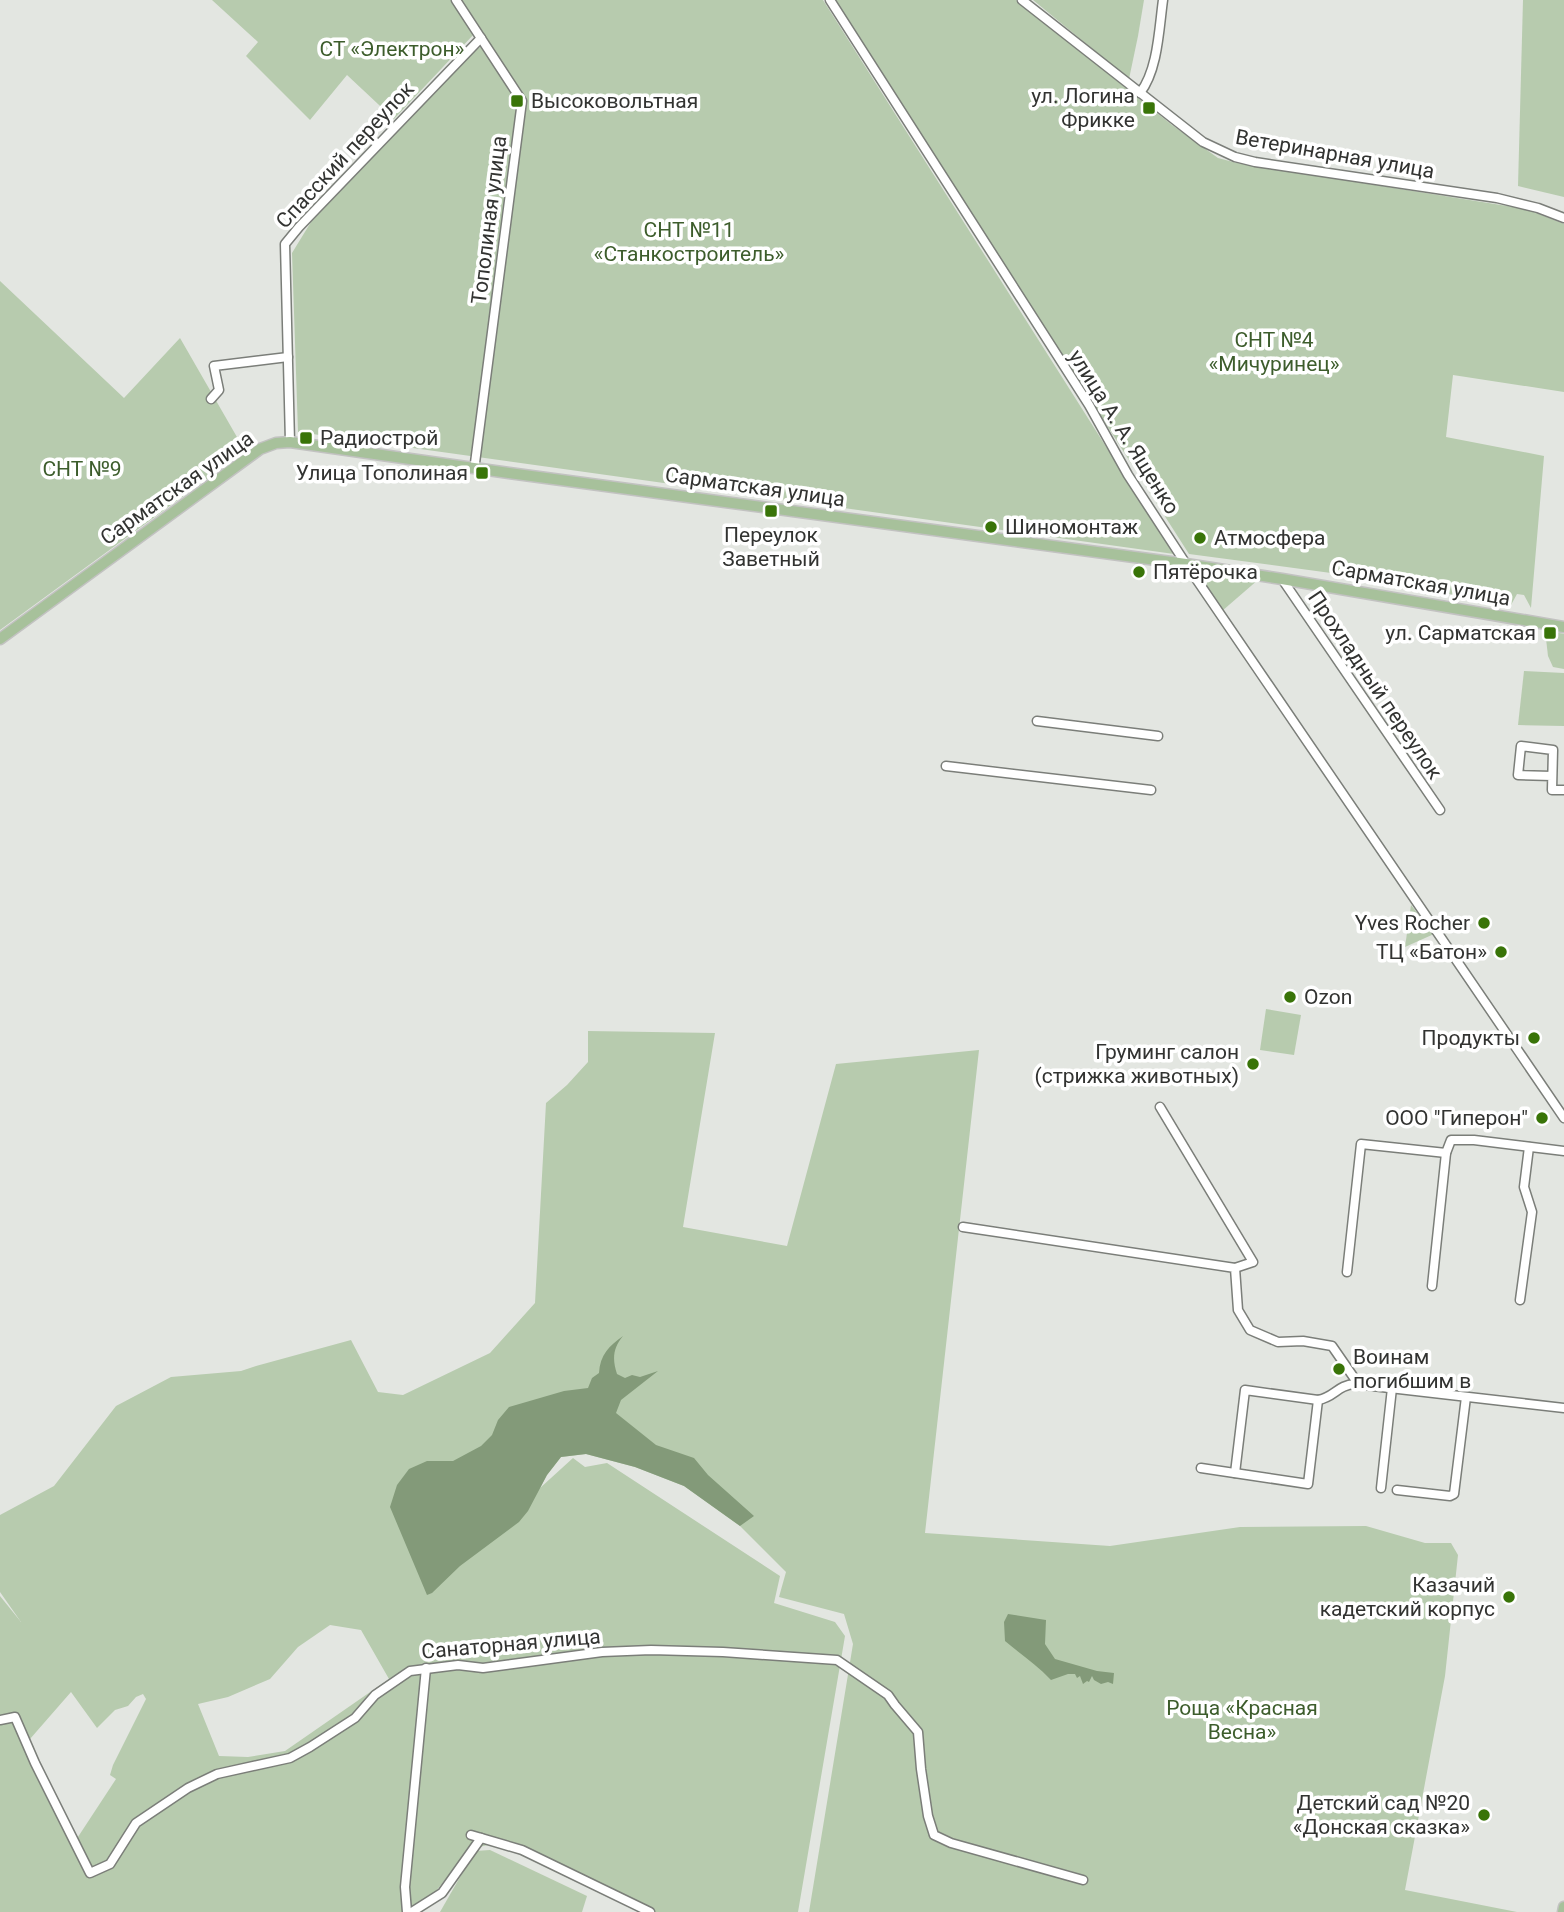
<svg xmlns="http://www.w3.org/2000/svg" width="1564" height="1912" viewBox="0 0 1564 1912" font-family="Roboto,sans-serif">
<rect width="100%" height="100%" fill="#e3e6e1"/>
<g fill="#b7cbae" fill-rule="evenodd">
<polygon points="212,0 454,0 475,33 394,119 347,75 310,120 246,56 258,42"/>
<polygon points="462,0 823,0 1174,554 298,432 292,253 311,222 472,54 488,40"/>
<polygon points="835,0 1016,0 1172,125 1218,158 1237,163 1526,209 1564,224 1564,392 1453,375 1446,437 1544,456 1531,608 1524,595 1517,594 1511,605 1331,573 1189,554"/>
<polygon points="1033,0 1144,0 1138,36 1129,79"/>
<polygon points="1523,0 1564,0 1564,197 1518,186"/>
<polygon points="0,281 124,398 180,338 245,451 0,630"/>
<polygon points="1206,570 1259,579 1222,611 1199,580 1200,574"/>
<polygon points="1545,630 1564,634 1564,669 1553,667 1548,656"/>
<polygon points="1524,671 1564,673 1564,726 1518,725"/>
<polygon points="1411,905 1434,934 1405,947"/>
<polygon points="1266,1009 1301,1015 1294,1055 1260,1050"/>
<path d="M588,1031l127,2 -32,194 104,19 49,-182 143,-14 -54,483 185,13 130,-19 126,-1 59,17h26l7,12 -13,121 -40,214 112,22h-708l44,-268 -9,-30 -65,-17 7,-25 -46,-46 -56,-40 -49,-19 -49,-13 -25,3 -14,18 -7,13 33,-30 12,9 22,-4 173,113 -6,27 61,19 10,14 -47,276h-148l-144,-71 -36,8 -51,63h-419v-316l21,26 -21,-30v-77l54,-29 62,-80 55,-29 70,-6 15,-5 95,-26 27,52 25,3 87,-42 45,-50 11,-200 21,-18 21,-23zM330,1625l31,5 28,49 -104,72 -37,6 -29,-1 -21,-52 30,-7 42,-18 28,-32zM71,1692l26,36 18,-18 13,-4 8,-9 7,-3 3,5 -33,66 -3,10 6,4 -42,64 -51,-96z"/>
<polygon points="490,1850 587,1896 582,1912 440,1912 475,1851"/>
</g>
<g fill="#839a79">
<path d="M623,1336c-10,12 -11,23 -6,38l8,4 7,-3 8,2 18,-6 -37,29 -5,13 40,32 38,13 14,17 46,41 -14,10 -56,-40 -49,-19 -49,-13 -25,3 -14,18 -19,36 -9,11 -59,44 -28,27 -5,2 -37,-88 7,-22 12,-16 18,-8h26l28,-15 11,-11 6,-15 11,-13 55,-16 24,-3 4,-10 7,-5c1,-18 10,-27 24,-37z"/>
<path d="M1008,1614l38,6 -1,24 10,15 42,12 17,2 -1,11 -5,-2 -7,2 -7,-4 -2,-4 -3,6 -2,-1 -4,3 -3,-8 -3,2 -2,-4h-7l-17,6c-14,-15 -31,-26 -46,-39l-1,-19z"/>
</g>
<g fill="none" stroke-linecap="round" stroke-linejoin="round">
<g stroke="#7b7e79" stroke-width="11">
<g id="minor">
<polyline points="456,0 522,101 475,463"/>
<polyline points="830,0 1089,405 1128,475 1186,564 1564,1118"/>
<polyline points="1022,0 1203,142 1235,157 1255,162 1497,198 1538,208 1564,218"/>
<path d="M1140,93c18,-23 19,-64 23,-93"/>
<polyline points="211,399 219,390 214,366 288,357"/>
<polyline points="290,442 285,244 299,227 481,38"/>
<polyline points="1282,579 1440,810"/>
<polyline points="1037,721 1158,736"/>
<polyline points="946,766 1151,790"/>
<polyline points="1552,776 1518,775 1521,746 1553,750 1552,790 1564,790"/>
<polyline points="1160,1107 1253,1262 1235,1268"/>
<polyline points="963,1227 1235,1268 1238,1310 1250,1330 1278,1342 1303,1341 1332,1346 1359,1385"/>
<polyline points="1347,1272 1361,1144 1446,1153"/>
<polyline points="1432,1286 1446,1153 1451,1140 1474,1140 1564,1151"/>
<polyline points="1520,1300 1532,1212 1524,1187 1529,1147"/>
<polyline points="1201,1468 1308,1484 1318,1400"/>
<path d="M1235,1473l10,-83 73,10c17,-3 19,-15 37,-16l209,24"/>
<polyline points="1381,1488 1392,1388"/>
<polyline points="1397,1490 1450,1496 1454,1494 1466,1397"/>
<polyline points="0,1720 15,1717 35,1763 90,1873 110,1864 136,1823 188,1788 217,1774 290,1758 310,1747 355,1718 375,1695 410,1671 458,1665 483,1668 602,1652 651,1650 723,1652 837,1660 888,1695 895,1705 918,1732 921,1769 928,1816 934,1835 951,1843 1083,1880"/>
<polyline points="471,1835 522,1850 650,1912"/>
<polyline points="407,1912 405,1887 426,1668"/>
<polyline points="412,1912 442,1893 481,1838"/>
</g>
</g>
<g stroke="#c2c2c1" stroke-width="13">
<g id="major">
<polyline points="0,639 260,449 276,443 290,442 509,473 1186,564 1282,579 1564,627"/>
<polyline points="1563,1912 1564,1907"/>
</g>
</g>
<use href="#minor" stroke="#fff" stroke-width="8"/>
<use href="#major" stroke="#a7c19b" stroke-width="10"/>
</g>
<g fill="#397408" stroke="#fff" stroke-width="2.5">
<rect x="510" y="94" width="14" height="14" rx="3.5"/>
<rect x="1142" y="101" width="14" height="14" rx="3.5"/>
<rect x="299" y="431" width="14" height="14" rx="3.5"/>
<rect x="475" y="466" width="14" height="14" rx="3.5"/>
<rect x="764" y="504" width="14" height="14" rx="3.5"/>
<circle cx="991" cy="527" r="7"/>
<circle cx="1200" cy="538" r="7"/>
<circle cx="1139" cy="572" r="7"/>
<rect x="1543" y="626" width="14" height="14" rx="3.5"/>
<circle cx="1484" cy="923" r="7"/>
<circle cx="1501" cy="952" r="7"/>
<circle cx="1290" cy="997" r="7"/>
<circle cx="1534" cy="1038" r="7"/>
<circle cx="1253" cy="1064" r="7"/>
<circle cx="1542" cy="1118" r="7"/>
<circle cx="1339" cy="1369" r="7"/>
<circle cx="1509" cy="1597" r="7"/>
<circle cx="1484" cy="1815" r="7"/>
</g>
<g text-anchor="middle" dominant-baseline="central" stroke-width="7" stroke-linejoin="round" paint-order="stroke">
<g font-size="21" fill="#3d5d2c" stroke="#fff">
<text x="392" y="49">СТ «Электрон»</text>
<text x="689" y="230">СНТ №11<tspan x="689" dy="24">«Станкостроитель»</tspan></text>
<text x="1274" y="340">СНТ №4<tspan x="1274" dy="24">«Мичуринец»</tspan></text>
<text x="82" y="469">СНТ №9</text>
<text x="1242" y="1708">Роща «Красная<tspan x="1242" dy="24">Весна»</tspan></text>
</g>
<g font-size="21" fill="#323331" stroke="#fff" text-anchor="end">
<text x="1135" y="96">ул. Логина<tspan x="1135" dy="24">Фрикке</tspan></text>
<text x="531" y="101" text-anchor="start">Высоковольтная</text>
<text x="320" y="438" text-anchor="start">Радиострой</text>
<text x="468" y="473">Улица Тополиная</text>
<text x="1005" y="527" text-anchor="start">Шиномонтаж</text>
<text x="771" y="535" text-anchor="middle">Переулок<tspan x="771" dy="24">Заветный</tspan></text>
<text x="1214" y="538" text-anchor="start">Атмосфера</text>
<text x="1153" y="572" text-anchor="start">Пятёрочка</text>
<text x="1536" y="633">ул. Сарматская</text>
<text x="1470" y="923">Yves Rocher</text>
<text x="1487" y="952">ТЦ «Батон»</text>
<text x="1304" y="997" text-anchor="start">Ozon</text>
<text x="1520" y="1038">Продукты</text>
<text x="1239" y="1052">Груминг салон<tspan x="1239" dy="24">(стрижка животных)</tspan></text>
<text x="1528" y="1118">ООО "Гиперон"</text>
<text x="1353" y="1357" text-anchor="start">Воинам<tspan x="1353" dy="24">погибшим в</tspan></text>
<text x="1495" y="1585">Казачий<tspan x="1495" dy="24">кадетский корпус</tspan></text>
<text x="1470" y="1803">Детский сад №20<tspan x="1470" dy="24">«Донская сказка»</tspan></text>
</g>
<g font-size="21" fill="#323331" stroke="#fff">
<text transform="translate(1335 154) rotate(10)">Ветеринарная улица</text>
<text transform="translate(345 155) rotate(-47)">Спасский переулок</text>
<text transform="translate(489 220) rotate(-83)">Тополиная улица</text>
<text transform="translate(1124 432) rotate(58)">улица А. А. Ященко</text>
<text transform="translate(755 487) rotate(8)">Сарматская улица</text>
<text transform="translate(177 488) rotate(-35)">Сарматская улица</text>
<text transform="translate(1421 583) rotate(10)">Сарматская улица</text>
<text transform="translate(1375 685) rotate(56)">Прохладный переулок</text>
<text transform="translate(511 1644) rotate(-5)">Санаторная улица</text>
</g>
</g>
</svg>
